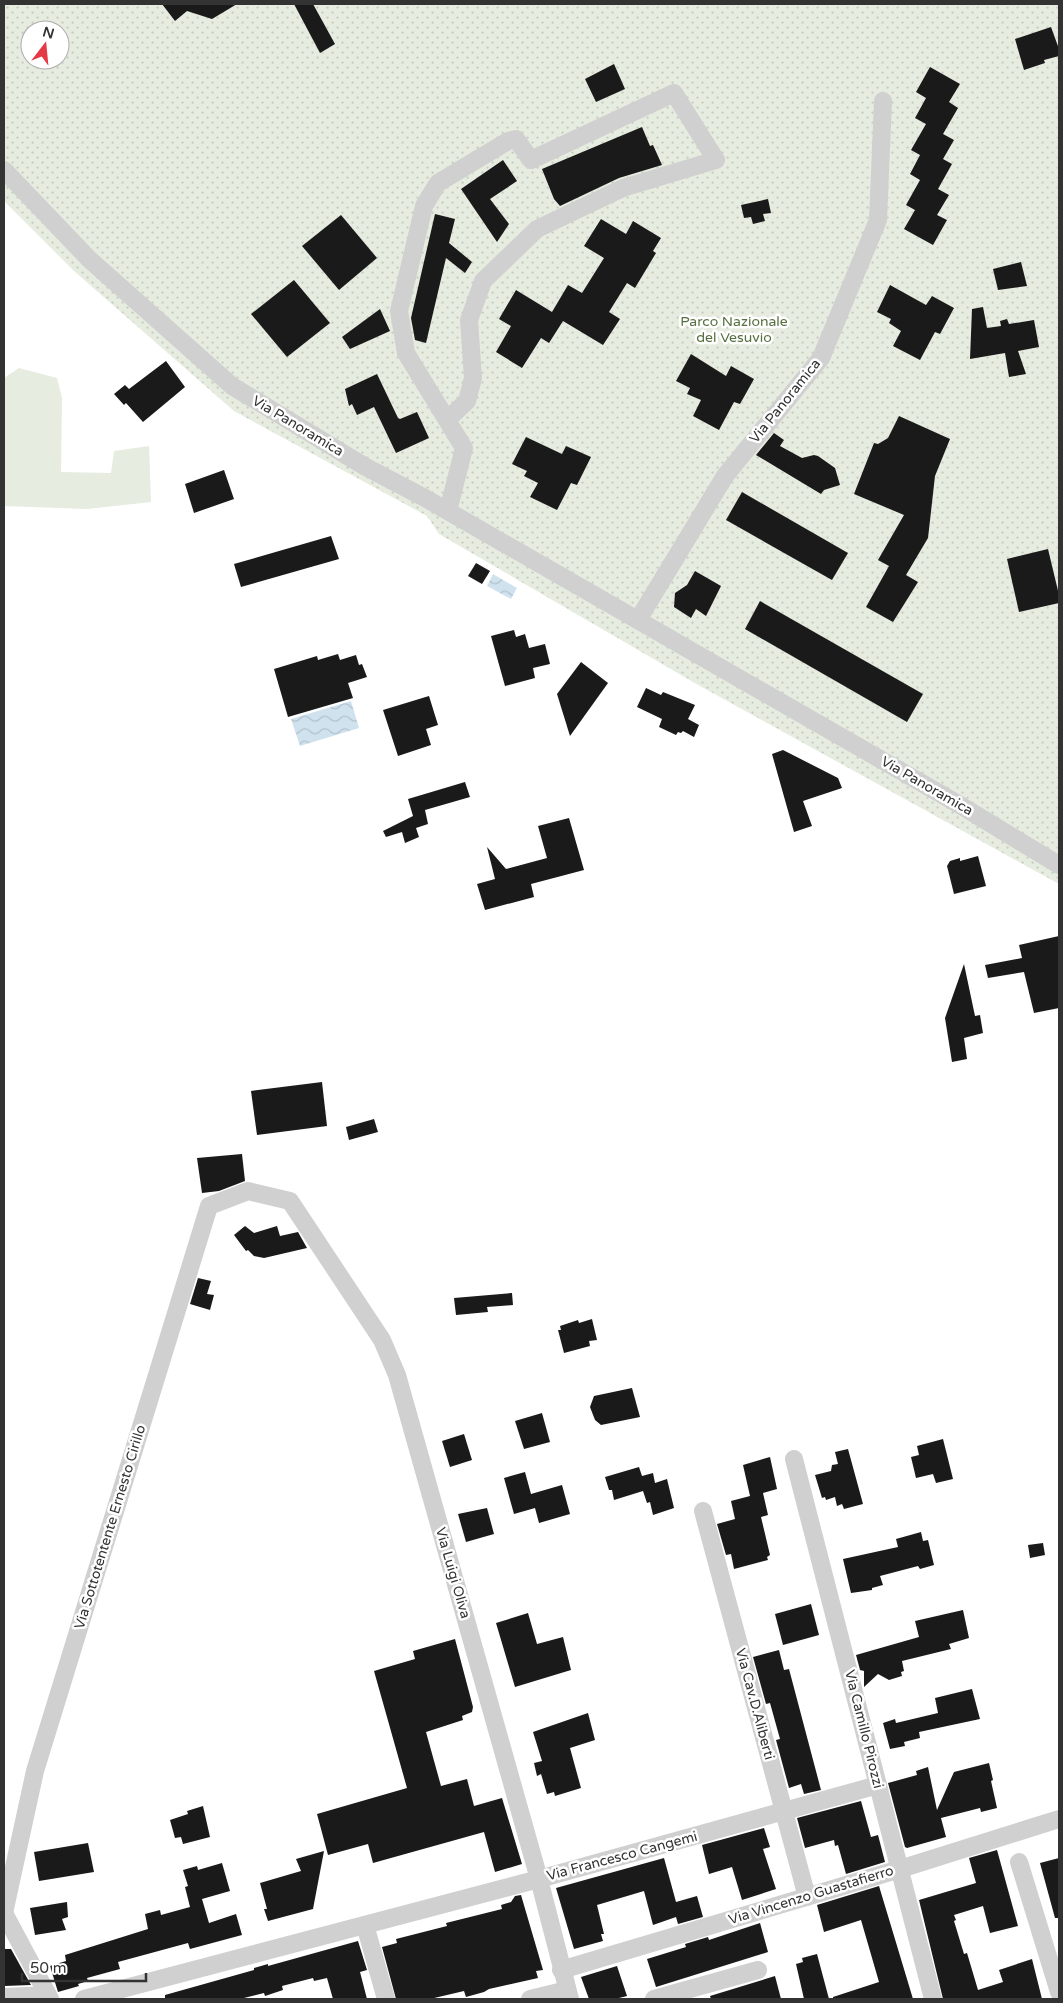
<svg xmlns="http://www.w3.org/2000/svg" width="1063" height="2003" viewBox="0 0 1063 2003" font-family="'Varela Round',sans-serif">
<defs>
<pattern id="park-dots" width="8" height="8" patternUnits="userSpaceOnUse" patternTransform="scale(1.25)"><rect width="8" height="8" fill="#e6ecdf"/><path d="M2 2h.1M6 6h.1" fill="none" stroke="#c6cbc0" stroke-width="1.8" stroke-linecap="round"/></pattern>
<pattern id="water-waves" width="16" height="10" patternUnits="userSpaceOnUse" patternTransform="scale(1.25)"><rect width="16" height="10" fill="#cfe2ee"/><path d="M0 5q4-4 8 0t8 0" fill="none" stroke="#b2c2cd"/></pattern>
</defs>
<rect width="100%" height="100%" fill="#fff"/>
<polygon fill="#e6ecdf" points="19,368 57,378 62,398 61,472 111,473 114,451 149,446 151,502 87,509 4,506 4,378"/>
<path fill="url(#park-dots)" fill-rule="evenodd" d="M4,4h1055v880l-359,-198 -261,-152 -12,-18 -193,-105 -160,-140 -70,-70zM30,30h30v30h-30z"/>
<g fill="url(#water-waves)">
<polygon points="493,574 517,588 511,599 487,586"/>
<polygon points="351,701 359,728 300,746 291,719"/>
</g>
<g fill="#1a1a1a">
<polygon points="162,4 237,4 212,19 187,11 175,21"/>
<polygon points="294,4 313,4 335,44 320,53"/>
<polygon points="1051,27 1059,49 1059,56 1044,60 1045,63 1024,70 1015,39"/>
<polygon points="614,64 625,89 596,102 585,79"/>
<polygon points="930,67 960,84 949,102 958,108 943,134 954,140 943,159 952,164 938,189 949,195 937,215 947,220 933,245 904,229 915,210 906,205 920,180 910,174 920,155 911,150 926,124 915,118 926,98 916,92"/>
<polygon points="642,127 650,146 653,145 662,165 619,178 560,206 554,199 542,169"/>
<polygon points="503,160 517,181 490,199 509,224 497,242 461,189"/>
<polygon points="768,199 771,213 763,214 765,221 753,224 751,217 744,218 741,205"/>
<polygon points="435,214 455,219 449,243 472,262 465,273 446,258 426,343 415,340 411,318"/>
<polygon points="341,215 377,258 339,290 302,246"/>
<polygon points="601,219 626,234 633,221 661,238 653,251 656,253 635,288 627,283 609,312 620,319 603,345 563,321 549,343 541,338 522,368 496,352 511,326 499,319 516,290 552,312 568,285 582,293 604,258 584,246"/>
<polygon points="1021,262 1027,286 998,290 993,269"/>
<polygon points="294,280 330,323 287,357 251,314"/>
<polygon points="890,285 926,305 932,296 954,308 940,334 935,332 920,360 893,346 901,331 889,323 891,319 877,312"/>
<polygon points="983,307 987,328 1001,326 1000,321 1007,319 1009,324 1034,320 1039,347 1018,351 1026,374 1009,377 1005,353 970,359 972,309"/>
<polygon points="380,309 390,331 350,349 342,337"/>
<polygon points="691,354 726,376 731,366 754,379 740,404 734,402 719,430 693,416 701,400 687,394 690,388 676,381"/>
<polygon points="166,361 185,387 143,422 126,403 124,405 114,394 125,385 129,389"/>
<polygon points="377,374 398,418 400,419 417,412 429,438 396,453 374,407 357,415 352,404 349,406 345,389"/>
<polygon points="899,416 950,439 935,476 928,538 906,575 918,582 893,622 866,607 889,566 878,560 904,515 854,494 874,443 878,444 888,438"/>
<polygon points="774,433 784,440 780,446 802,458 814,455 818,456 835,468 840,485 824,490 821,494 756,455"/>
<polygon points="526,437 562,454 566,446 591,457 577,485 571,483 557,510 530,497 538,483 524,476 527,471 512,464"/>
<polygon points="224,470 234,499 194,513 185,484"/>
<polygon points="742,492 848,553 832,580 726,520"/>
<polygon points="331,536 339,559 241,587 234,564"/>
<polygon points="1048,549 1059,595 1059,603 1019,612 1007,559"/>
<polygon points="476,563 490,571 482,584 468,576"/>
<polygon points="695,571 721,586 706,616 696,609 691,618 674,607 675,593 687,585"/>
<polygon points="760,601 923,694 907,722 745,629"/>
<polygon points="514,630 516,637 525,634 529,648 545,644 550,664 533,668 535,678 505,686 491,636"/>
<polygon points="338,654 340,660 356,655 359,665 362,664 367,677 348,683 353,698 288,717 274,669 317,656 318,660"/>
<polygon points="581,662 608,683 570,736 557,694"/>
<polygon points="646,688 661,695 663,692 695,705 688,719 699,725 694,737 683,731 681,733 678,732 676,735 659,727 662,719 637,707"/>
<polygon points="429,696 438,725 426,729 431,745 398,756 383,710"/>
<polygon points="783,750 838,778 842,788 803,801 812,826 794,832 772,754"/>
<polygon points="465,782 470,797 425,810 428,824 416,828 419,837 405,843 402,832 386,837 383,831 413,816 408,799"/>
<polygon points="569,818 584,870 531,884 534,897 485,910 477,884 495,879 487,847 506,869 547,858 538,826"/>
<polygon points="978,856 986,886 954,894 947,866 950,861 960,858 960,861"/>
<polygon points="1059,936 1059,1008 1034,1013 1024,972 988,978 985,965 1022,958 1019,945"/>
<polygon points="964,964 975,1016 980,1015 983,1033 964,1038 967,1059 952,1062 945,1018"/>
<polygon points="322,1082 327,1126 257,1135 251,1091"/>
<polygon points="374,1119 378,1132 349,1140 346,1127"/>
<polygon points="242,1154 245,1181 219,1191 202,1193 197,1158"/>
<polygon points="245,1226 254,1233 277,1226 280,1236 298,1232 307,1248 264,1258 254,1256 248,1250 246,1251 234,1235"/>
<polygon points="198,1278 211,1281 207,1294 214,1295 210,1310 190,1304"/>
<polygon points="512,1293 513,1305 487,1307 488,1312 456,1315 454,1298"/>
<polygon points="592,1319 597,1340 589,1341 590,1346 564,1353 558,1330 561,1330 560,1326 578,1320 579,1323"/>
<polygon points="632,1388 640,1417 601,1425 595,1420 590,1407 594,1396"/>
<polygon points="542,1413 550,1442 524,1449 515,1421"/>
<polygon points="464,1434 472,1460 450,1467 442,1441"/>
<polygon points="943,1439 953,1479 936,1483 933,1474 916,1478 911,1457 919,1455 917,1446"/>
<polygon points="848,1449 863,1504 844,1509 842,1504 837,1506 835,1497 826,1500 825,1497 822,1498 815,1475 831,1471 832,1465 838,1464 835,1452"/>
<polygon points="770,1457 777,1489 763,1493 768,1515 761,1517 770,1555 767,1557 768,1560 734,1569 731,1554 726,1555 717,1524 735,1519 731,1501 750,1496 743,1465"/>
<polygon points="639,1467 642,1476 653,1473 655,1483 667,1479 674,1508 653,1515 650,1502 647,1503 643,1491 614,1500 612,1490 609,1490 605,1477"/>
<polygon points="525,1472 531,1494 562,1485 570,1514 539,1523 535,1508 514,1514 504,1478"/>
<polygon points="487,1508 494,1534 466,1542 458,1514"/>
<polygon points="921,1532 923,1541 928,1540 934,1565 920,1569 918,1566 880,1576 883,1585 872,1588 872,1590 851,1593 843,1559 898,1547 896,1539"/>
<polygon points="1043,1543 1045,1555 1030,1558 1028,1545"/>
<polygon points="811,1604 819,1635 783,1645 775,1614"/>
<polygon points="963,1610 969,1638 949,1644 951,1649 902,1661 904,1671 901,1672 902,1676 889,1680 878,1674 864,1687 864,1671 860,1670 856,1655 919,1637 915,1621"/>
<polygon points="528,1613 537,1644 563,1637 571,1670 515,1687 496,1623"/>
<polygon points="455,1639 473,1707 472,1712 462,1716 463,1720 426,1732 441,1786 467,1779 474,1806 502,1798 522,1864 495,1872 484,1832 373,1863 368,1844 328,1855 317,1814 407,1788 374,1671 415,1659 413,1651"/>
<polygon points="779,1650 784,1670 789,1669 821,1790 804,1794 801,1784 789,1788 776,1740 780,1739 770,1703 766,1704 753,1657"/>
<polygon points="972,1689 980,1719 919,1732 920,1738 904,1742 905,1746 890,1749 883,1723 895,1719 896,1723 938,1713 935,1698"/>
<polygon points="588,1713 595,1740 570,1748 581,1788 555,1796 554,1792 547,1794 541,1774 537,1776 534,1763 542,1761 533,1732"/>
<polygon points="989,1763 993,1780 991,1781 997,1808 981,1812 980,1808 941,1818 946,1837 907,1848 905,1847 888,1783 917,1775 916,1771 928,1767 937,1810 954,1772"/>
<polygon points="861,1801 871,1837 878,1835 885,1862 846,1874 838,1845 835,1846 834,1840 805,1848 797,1818"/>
<polygon points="203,1806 210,1837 183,1844 181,1837 175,1838 170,1820 188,1814 187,1811"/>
<polygon points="764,1828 770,1847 763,1849 776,1889 742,1900 732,1867 709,1874 702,1845"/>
<polygon points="88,1843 94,1872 39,1881 34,1852"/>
<polygon points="997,1850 1018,1926 990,1933 983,1906 954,1915 956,1920 954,1921 964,1954 967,1953 978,1990 1003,1982 999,1970 1032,1959 1042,1999 943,1999 919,1900 976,1883 969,1858"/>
<polygon points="324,1851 313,1909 268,1921 264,1909 267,1909 260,1883 301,1871 296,1859"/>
<polygon points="664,1858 676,1902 697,1896 703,1917 678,1924 676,1917 653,1925 644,1891 597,1905 604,1934 601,1934 603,1941 574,1949 556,1888"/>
<polygon points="1059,1858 1059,1918 1055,1918 1040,1863"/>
<polygon points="222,1863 230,1891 202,1899 209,1923 236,1914 242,1935 190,1949 188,1943 118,1962 120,1969 87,1978 88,1981 78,1984 79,1986 58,1992 50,1966 66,1961 65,1955 148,1929 145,1914 160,1910 161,1915 190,1907 185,1887 188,1886 183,1870 197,1866 198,1870"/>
<polygon points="879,1886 913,1999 833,1999 833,1997 879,1982 861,1920 824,1932 817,1905"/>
<polygon points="521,1895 543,1970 536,1971 538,1978 489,1989 484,1992 466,1997 464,1991 430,1999 396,1999 382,1947 397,1943 396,1939 447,1926 446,1923 502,1909 501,1905 511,1902 515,1896"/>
<polygon points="67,1902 68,1917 62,1919 66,1930 35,1935 30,1908"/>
<polygon points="760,1923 768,1952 656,1987 647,1959 686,1947 685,1944 708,1937 709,1940"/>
<polygon points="358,1941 367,1970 360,1972 367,1999 333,1999 327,1978 314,1981 313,1978 282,1986 283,1990 265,1996 264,1993 240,1999 165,1999 165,1995 254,1970 254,1968 268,1964 268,1966"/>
<polygon points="4,1949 11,1949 31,1985 4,1986"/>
<polygon points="817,1954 829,1999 804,1999 796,1964 803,1962 802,1958"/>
<polygon points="617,1966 627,1996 615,1999 589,1999 581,1977"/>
<polygon points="775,1976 781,1999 711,1999 710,1996"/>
</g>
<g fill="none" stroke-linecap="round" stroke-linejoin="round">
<g stroke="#d0d0d0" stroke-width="18">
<polyline points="4,170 89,259 232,386 364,466 425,498 960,805 1059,865"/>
<polyline points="447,420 467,401 473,378 469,320 483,281 537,229 623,188 716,160 674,93 531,160 516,139 508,141 438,183 424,206 399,311 406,353 464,448 448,511"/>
<polyline points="638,620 725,476 821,358 878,220 883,101"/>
<polyline points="794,1459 933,1999"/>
<polyline points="703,1511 807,1897"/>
<polyline points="1019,1862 1059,1992"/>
<polyline points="4,1913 35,1771 209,1206 248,1191 290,1201 382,1340 397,1375 539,1879 570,1999"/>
<polyline points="4,1913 50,1999"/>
<polyline points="365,1925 386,1999"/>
<polyline points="561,1970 900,1869 1059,1819"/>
<polyline points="4,1997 48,1995"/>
<polyline points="84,1999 539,1879 878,1785"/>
<polyline points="530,1999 567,1990"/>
<polyline points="654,1999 758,1970"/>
</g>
</g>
<g text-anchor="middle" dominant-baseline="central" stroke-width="5" stroke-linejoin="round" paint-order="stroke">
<g font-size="14" fill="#56703f" stroke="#fff">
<text x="734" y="321">Parco Nazionale<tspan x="734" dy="16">del Vesuvio</tspan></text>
</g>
<g font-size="14" fill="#333" stroke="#fff">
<text transform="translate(785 401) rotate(-51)">Via Panoramica</text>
<text transform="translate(298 426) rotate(31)">Via Panoramica</text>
<text transform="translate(927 786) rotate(30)">Via Panoramica</text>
<text transform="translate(110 1527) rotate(-73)">Via Sottotentente Ernesto Cirillo</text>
<text transform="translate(453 1573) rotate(74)">Via Luigi Oliva</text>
<text transform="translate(755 1704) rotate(75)">Via Cav.D.Aliberti</text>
<text transform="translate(864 1729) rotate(76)">Via Camillo Pirozzi</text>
<text transform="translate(622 1856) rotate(-15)">Via Francesco Cangemi</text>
<text transform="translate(811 1895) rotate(-17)">Via Vincenzo Guastafierro</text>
</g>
</g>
<rect width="1063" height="2003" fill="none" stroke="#333333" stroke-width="10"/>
<g transform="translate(45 45) rotate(16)"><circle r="24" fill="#ffffff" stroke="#adadad"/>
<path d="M0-4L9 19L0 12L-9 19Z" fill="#e63946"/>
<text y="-8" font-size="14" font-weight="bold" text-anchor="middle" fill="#333333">N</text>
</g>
<path d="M22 1973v8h124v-8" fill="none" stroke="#333333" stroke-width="2.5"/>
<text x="30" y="1973" font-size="15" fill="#333333" stroke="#ffffff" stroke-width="4" paint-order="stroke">50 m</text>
</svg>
